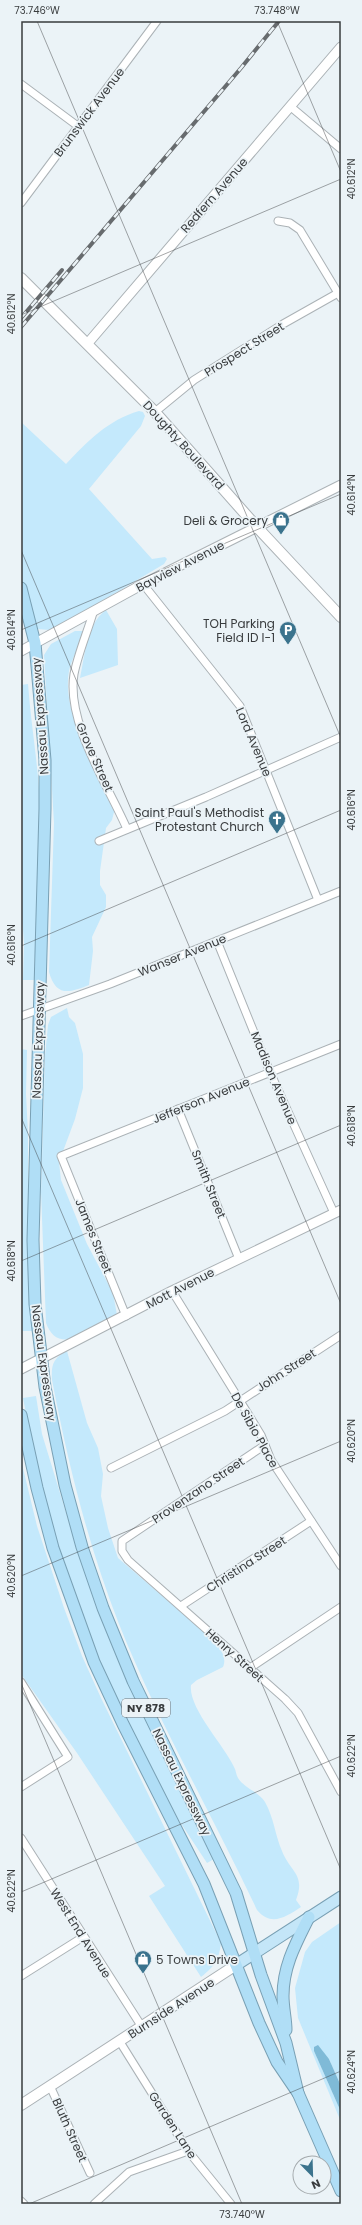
<svg xmlns="http://www.w3.org/2000/svg" width="362" height="2225" viewBox="0 0 362 2225" font-family="Poppins,sans-serif">
<rect width="100%" height="100%" fill="#ebf3f7"/>
<g fill="#c4e9fc">
<path d="M139,411l4,1 2,4 -4,10 -52,63 63,70 13,-2 2,2 -3,5 -99,59 -15,7 -13,-1 -9,-20 -7,-27v-160l45,42c22,-23 42,-44 73,-53z"/>
<path d="M106,610l11,19 1,36 -38,13c5,-23 7,-55 26,-68z"/>
<path d="M75,631h7l1,3c-3,11 -12,26 -14,37 -8,41 28,101 46,137l-3,12 -6,8 -6,43v14l6,10v12l-14,30 1,14 -4,34c-20,8 -33,12 -40,-13l5,-149 -10,-168 7,-11z"/>
<path d="M28,684c3,42 11,84 12,126 1,57 -4,114 -6,170h-11l1,-37 -2,-27 -1,-231z"/>
<path d="M67,1008l2,9 6,6 8,31v34l-8,31 -16,43 2,18 26,64 26,49 4,22 -46,24c-13,2 -20,-3 -25,-16l-5,-131 4,-136 3,-31 3,-8z"/>
<polygon points="21,1049 27,1050 26,1094 28,1133 28,1249 32,1331 21,1331"/>
<path d="M67,1351l20,72 11,25 5,26 -2,22 7,32 10,30 98,84c5,9 11,15 7,25l-26,13 -6,5c-3,23 33,60 43,82 2,3 2,8 4,11 6,10 21,14 27,24 9,16 10,33 17,49 8,21 24,23 14,49l5,7c-15,10 -30,20 -44,3 -45,-96 -99,-188 -138,-286 -31,-79 -51,-161 -67,-244 -1,-15 1,-22 15,-29z"/>
<polygon points="36,1396 42,1434 78,1552 214,1859 207,1863 178,1819 131,1729 100,1664 58,1550 38,1477 23,1398"/>
<path d="M21,1460l16,66 27,82 18,48 19,42 120,245c-2,17 -7,24 -20,34l-52,-81 16,-10 -88,-133 -56,-79z"/>
<polygon points="341,1922 341,2086 329,2059 314,2051 341,2112 341,2122 298,2018 295,1988 305,1952 312,1942"/>
</g>
<polygon fill="#7fbad7" points="318,2045 329,2059 341,2086 341,2112 314,2051 314,2047"/>
<g fill="none" stroke-linecap="round" stroke-linejoin="round">
<g stroke="#abb2b6" stroke-width="9">
<g id="minor">
<polyline points="21,84 79,127"/>
<polyline points="291,107 341,149"/>
<polyline points="21,203 157,21"/>
<polyline points="278,221 290,223 300,230 341,298"/>
<polyline points="155,412 194,380 283,324 338,293"/>
<polyline points="143,584 240,706 318,900"/>
<path d="M93,613c-6,20 -15,41 -19,61 -8,49 34,111 53,155"/>
<polyline points="99,841 206,797 341,737"/>
<polyline points="217,941 270,1072 334,1213"/>
<polyline points="21,1016 110,984 341,891"/>
<polyline points="178,1109 239,1259"/>
<polyline points="172,1291 261,1435 271,1460 341,1566"/>
<polyline points="126,1316 61,1156 341,1044"/>
<polyline points="265,1445 122,1541 122,1551 128,1560 285,1699 298,1713 341,1792"/>
<polyline points="111,1468 225,1411 341,1335"/>
<polyline points="181,1606 311,1521"/>
<polyline points="250,1668 341,1607"/>
<polyline points="21,1682 68,1757 21,1787"/>
<polyline points="21,1838 142,2027"/>
<polyline points="21,1976 83,1937"/>
<polyline points="120,2042 188,2151 231,2204"/>
<polyline points="50,2086 90,2173"/>
<polyline points="21,2201 24,2204"/>
<polyline points="94,2204 129,2172 188,2151"/>
</g>
</g>
<g stroke="#abb2b6" stroke-width="11">
<g id="tertiary">
<polyline points="88,343 341,47"/>
<polyline points="21,651 143,584 341,485"/>
<polyline points="21,1369 172,1291 341,1210"/>
</g>
</g>
<g stroke="#abb2b6" stroke-width="12">
<g id="secondary">
<polyline points="21,278 155,412 256,526 341,617"/>
<polyline points="21,2105 236,1965"/>
</g>
</g>
<g stroke="#79a0b4" stroke-width="13">
<polyline id="primary" points="236,1965 341,1897"/>
</g>
<g stroke="#79a0b4" stroke-width="13">
<g id="trunk">
<polyline points="21,588 35,643 45,760 45,809 33,1240 35,1304 45,1387 65,1485 82,1547 103,1608 133,1681 236,1893 261,1975 286,2043 298,2093"/>
<polyline points="21,1415 37,1488 53,1548 94,1662 123,1724 204,1884 259,2023 277,2062 298,2093 341,2191"/>
<path d="M286,2030c0,-11 -3,-22 -3,-34 0,-30 13,-53 26,-79"/>
</g>
</g>
<use href="#minor" stroke="#fff" stroke-width="7"/>
<use href="#tertiary" stroke="#fff" stroke-width="9"/>
<use href="#secondary" stroke="#fff" stroke-width="10"/>
<use href="#primary" stroke="#c4e6f8" stroke-width="11"/>
<use href="#trunk" stroke="#b0def6" stroke-width="11"/>
<g stroke="#676b6e" stroke-width="4">
<g id="rail">
<polyline points="21,318 62,270"/>
<polyline points="21,327 241,68 279,21"/>
</g>
</g>
<use href="#rail" stroke="#ebf3f7" stroke-width="2.5" stroke-dasharray="8" stroke-linecap="butt"/>
</g>
<path fill="none" stroke="#393c3e" stroke-width="1" stroke-opacity="0.45" d="M37,21l304,717M277,21l64,151M21,315l320,-136M21,550l320,754M21,630l320,-136M21,946l320,-136M21,1117l320,753M21,1261l320,-136M21,1576l320,-135M21,1683l221,521M21,1892l320,-136M29,2204l312,-133"/>
<defs>
<g id="shop-pin" transform="scale(0.9)"><path d="M0 17L-7.5 6A9.5 9.5 0 1 1 7.5 6Z" fill="#3b738d" stroke="#ebf3f7"/><path d="M-5-2.5h2.3a2.7 3.5 0 0 1 5.4 0H5L5.5 6h-11ZM-1.5-2.5h3a1.5 2.3 0 0 0-3 0Z" fill="#fff"/></g>
<g id="parking-pin" transform="scale(0.9)"><path d="M0 17L-7.5 6A9.5 9.5 0 1 1 7.5 6Z" fill="#3b738d" stroke="#ebf3f7"/><path d="M-3.5-5.5H1a3.5 3.5 0 0 1 0 7H-1V5.5H-3.5ZM-1-3.4V-.6H.8a1.4 1.4 0 0 0 0-2.8Z" fill="#fff"/></g>
<g id="church-pin" transform="scale(0.9)"><path d="M0 17L-7.5 6A9.5 9.5 0 1 1 7.5 6Z" fill="#3b738d" stroke="#ebf3f7"/><path d="M-1.2-6h2.4v3.5h3.3v2.4h-3.3V6h-2.4V-.1h-3.3v-2.4h3.3Z" fill="#fff"/></g>
</defs>
<g fill-rule="evenodd">
<use href="#shop-pin" x="281" y="520"/>
<use href="#parking-pin" x="288" y="630"/>
<use href="#church-pin" x="277" y="819"/>
<use href="#shop-pin" x="143" y="1959"/>
</g>
<g text-anchor="middle" dominant-baseline="central" stroke-width="3.5" stroke-linejoin="round" paint-order="stroke">
<rect fill="#ebf3f7" stroke="#6e7376" stroke-width="1" x="122" y="1699" width="48" height="18" rx="3"/>
<g font-size="11" font-weight="bold" fill="#393c3e">
<text x="146" y="1708">NY 878</text>
</g>
<g font-size="12" fill="#393c3e" stroke="#ebf3f7">
<text transform="translate(89 112) rotate(-53)">Brunswick Avenue</text>
<text transform="translate(214 195) rotate(-49)">Redfern Avenue</text>
<text transform="translate(244 349) rotate(-32)">Prospect Street</text>
<text transform="translate(184 445) rotate(48)">Doughty Boulevard</text>
<text transform="translate(180 566) rotate(-27)">Bayview Avenue</text>
<text transform="translate(40 716) rotate(-94)">Nassau Expressway</text>
<text transform="translate(254 742) rotate(67)">Lord Avenue</text>
<text transform="translate(95 757) rotate(66)">Grove Street</text>
<text transform="translate(182 955) rotate(-22)">Wanser Avenue</text>
<text transform="translate(38 1040) rotate(-88)">Nassau Expressway</text>
<text transform="translate(274 1078) rotate(67)">Madison Avenue</text>
<text transform="translate(201 1100) rotate(-22)">Jefferson Avenue</text>
<text transform="translate(209 1184) rotate(68)">Smith Street</text>
<text transform="translate(94 1236) rotate(68)">James Street</text>
<text transform="translate(180 1288) rotate(-27)">Mott Avenue</text>
<text transform="translate(44 1363) rotate(82)">Nassau Expressway</text>
<text transform="translate(286 1370) rotate(-33)">John Street</text>
<text transform="translate(255 1430) rotate(61)">De Sibio Place</text>
<text transform="translate(198 1490) rotate(-34)">Provenzano Street</text>
<text transform="translate(246 1564) rotate(-33)">Christina Street</text>
<text transform="translate(235 1655) rotate(42)">Henry Street</text>
<text transform="translate(182 1782) rotate(64)">Nassau Expressway</text>
<text transform="translate(81 1933) rotate(58)">West End Avenue</text>
<text transform="translate(171 2008) rotate(-33)">Burnside Avenue</text>
<text transform="translate(173 2125) rotate(57)">Garden Lane</text>
<text transform="translate(70 2130) rotate(66)">Bluth Street</text>
</g>
<g font-size="12" fill="#393c3e" stroke="#ebf3f7" text-anchor="end">
<text x="268" y="520">Deli &amp; Grocery</text>
<text x="275" y="623">TOH Parking<tspan x="275" dy="14">Field ID I-1</tspan></text>
<text x="264" y="812">Saint Paul's Methodist<tspan x="264" dy="14">Protestant Church</tspan></text>
<text x="156" y="1959" text-anchor="start">5 Towns Drive</text>
</g>
</g>
<rect width="362" height="2225" fill="none" stroke="#ebf3f7" stroke-width="44"/>
<g transform="translate(312 2175) rotate(157)"><circle r="19" fill="#ebf3f7" stroke="#a4aaad"/>
<path d="M0-3L7 15L0 10L-7 15Z" fill="#3b738d"/>
<text y="-6" font-size="11" font-weight="bold" text-anchor="middle" fill="#393c3e">N</text>
</g>
<rect x="22" y="22" width="318" height="2181" fill="none" stroke="#393c3e" stroke-width="1.5"/>
<g font-size="10" text-anchor="middle" fill="#393c3e">
<text x="37" y="14">73.746°W</text>
<text x="277" y="14">73.748°W</text>
<text transform="translate(351 179) rotate(-90)" y="4">40.612°N</text>
<text transform="translate(11 314) rotate(-90)" y="4">40.612°N</text>
<text transform="translate(351 495) rotate(-90)" y="4">40.614°N</text>
<text transform="translate(11 630) rotate(-90)" y="4">40.614°N</text>
<text transform="translate(351 810) rotate(-90)" y="4">40.616°N</text>
<text transform="translate(11 945) rotate(-90)" y="4">40.616°N</text>
<text transform="translate(351 1126) rotate(-90)" y="4">40.618°N</text>
<text transform="translate(11 1261) rotate(-90)" y="4">40.618°N</text>
<text transform="translate(351 1441) rotate(-90)" y="4">40.620°N</text>
<text transform="translate(11 1576) rotate(-90)" y="4">40.620°N</text>
<text transform="translate(351 1756) rotate(-90)" y="4">40.622°N</text>
<text transform="translate(11 1891) rotate(-90)" y="4">40.622°N</text>
<text transform="translate(351 2072) rotate(-90)" y="4">40.624°N</text>
<text x="242" y="2218">73.740°W</text>
</g>
</svg>
